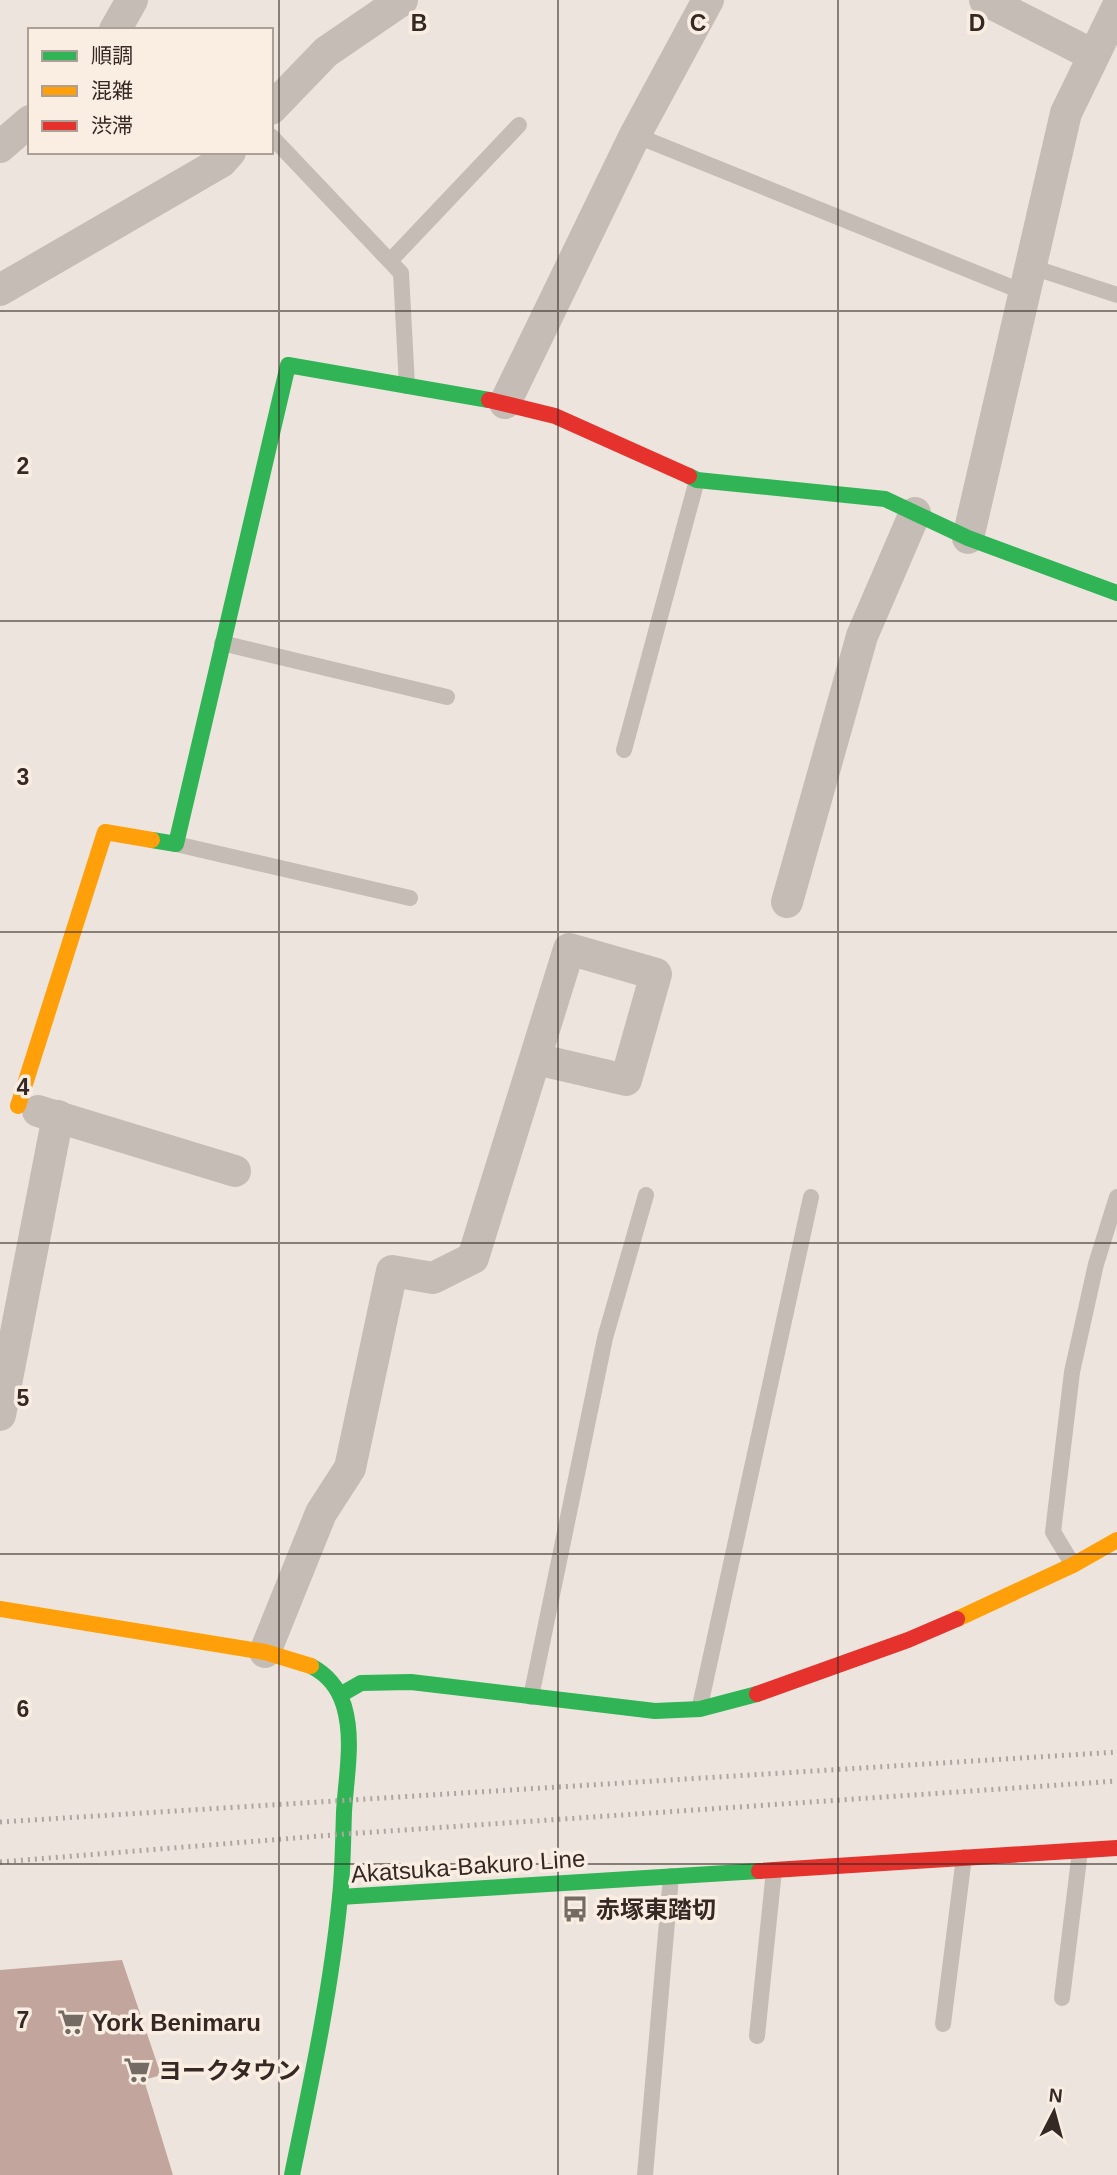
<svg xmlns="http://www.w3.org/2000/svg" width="1117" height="2175" viewBox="0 0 1117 2175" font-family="Helvetica,'Noto Sans JP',sans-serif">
<rect width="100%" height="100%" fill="#ede5dd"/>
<polygon fill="#c2a69d" points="122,1960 161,2075 144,2080 173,2175 0,2175 0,1970"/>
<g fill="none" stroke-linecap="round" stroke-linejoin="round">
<g stroke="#c5bcb6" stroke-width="16">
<polyline points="635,135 1023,292"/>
<polyline points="271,136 401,273 407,386"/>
<polyline points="390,261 519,125"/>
<polyline points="1029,266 1117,295"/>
<polyline points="222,643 447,697"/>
<polyline points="624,750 697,480"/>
<polyline points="176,844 410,898"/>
<polyline points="1073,1565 1053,1532 1072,1372 1096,1264 1117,1197"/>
<polyline points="531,1697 605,1338 646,1195"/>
<polyline points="700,1706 811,1197"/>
<polyline points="1062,1998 1080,1851"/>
<polyline points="943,2024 964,1857"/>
<polyline points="757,2036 774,1870"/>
<polyline points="645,2175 671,1876"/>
</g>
<g stroke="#c5bcb6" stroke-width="32">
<polyline points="985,0 1093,55"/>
<polyline points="115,30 132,0"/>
<polyline points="271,109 326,52 402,0"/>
<polyline points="0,147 30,121"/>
<polyline points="0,290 221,162 230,152"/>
<polyline points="505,403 635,135 708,0"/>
<polyline points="968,538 1066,113 1117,8"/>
<polyline points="787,902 862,636 915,513"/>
<polyline points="38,1111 235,1171"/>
<polyline points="0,1415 58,1116"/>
<polyline points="265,1652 321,1513 350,1468 392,1271 433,1278 473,1258 569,949 656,974 626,1080 536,1059"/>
</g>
<g stroke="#30b455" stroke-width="16">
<polyline points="689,476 697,480 885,499 968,538 1117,593"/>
<polyline points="152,840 176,844 288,365 489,400"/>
<polyline points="340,1695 361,1683 411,1682 655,1711 700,1709 757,1694"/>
<polyline points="340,1897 759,1871"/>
<path d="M292,2175c19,-92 39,-185 48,-278 3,-28 3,-57 4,-85 2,-35 10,-72 0,-106 -6,-19 -16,-31 -33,-40"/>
</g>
<g stroke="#ff9f0a" stroke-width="16">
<polyline points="18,1106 105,832 152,840"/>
<polyline points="0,1609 265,1652 311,1666"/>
<polyline points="957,1619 1073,1565 1117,1540"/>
</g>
<g stroke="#e5322d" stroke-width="16">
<polyline points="489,400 555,416 689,476"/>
<polyline points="757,1694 908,1640 957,1619"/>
<polyline points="759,1871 1117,1848"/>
</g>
<g stroke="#ada5a1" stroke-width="5" stroke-dasharray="2 5" stroke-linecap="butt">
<polyline points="0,1822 1117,1752"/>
<polyline points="0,1862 345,1834 1117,1781"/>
</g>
</g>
<path fill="none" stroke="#352925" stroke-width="2" stroke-opacity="0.55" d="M279,0v2175M558,0v2175M838,0v2175M0,311h1117M0,621h1117M0,932h1117M0,1243h1117M0,1554h1117M0,1864h1117"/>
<defs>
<g id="bus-bare" transform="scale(2.1)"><path d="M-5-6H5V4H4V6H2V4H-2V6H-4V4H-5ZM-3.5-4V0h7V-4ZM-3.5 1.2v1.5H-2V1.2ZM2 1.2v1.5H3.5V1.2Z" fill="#756b65" stroke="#faeee3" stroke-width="2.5" paint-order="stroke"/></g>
<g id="supermarket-bare" transform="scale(2.1)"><path d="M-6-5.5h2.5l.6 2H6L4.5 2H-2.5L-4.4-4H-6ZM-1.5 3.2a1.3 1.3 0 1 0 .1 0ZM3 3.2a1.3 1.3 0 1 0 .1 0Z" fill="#756b65" stroke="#faeee3" stroke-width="2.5" paint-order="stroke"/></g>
</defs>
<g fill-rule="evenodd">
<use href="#bus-bare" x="575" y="1909"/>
<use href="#supermarket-bare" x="71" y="2022"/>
<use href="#supermarket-bare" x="137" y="2070"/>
</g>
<g text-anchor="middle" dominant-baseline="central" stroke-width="7" stroke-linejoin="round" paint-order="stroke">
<g font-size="24" fill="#352925" stroke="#faeee3">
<text transform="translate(468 1866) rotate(-4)">Akatsuka-Bakuro Line</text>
</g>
<g font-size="24" font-weight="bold" fill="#352925" stroke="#faeee3" text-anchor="start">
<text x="596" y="1909">赤塚東踏切</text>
<text x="92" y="2022">York Benimaru</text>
<text x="158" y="2070">ヨークタウン</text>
</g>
</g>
<g font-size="23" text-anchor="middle" font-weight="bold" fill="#352925" stroke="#faeee3" stroke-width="7" stroke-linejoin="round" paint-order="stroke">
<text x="419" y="31">B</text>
<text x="698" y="31">C</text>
<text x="977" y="31">D</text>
<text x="23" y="474">2</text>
<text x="23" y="785">3</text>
<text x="23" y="1095">4</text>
<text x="23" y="1406">5</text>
<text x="23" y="1717">6</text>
<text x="23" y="2028">7</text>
</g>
<rect x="28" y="28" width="245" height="126" fill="#faeee3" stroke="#ab9f97" stroke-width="2"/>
<rect x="42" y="51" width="35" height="10" fill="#30b455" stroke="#ab9f97" stroke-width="2"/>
<text x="91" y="63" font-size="21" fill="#352925">順調</text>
<rect x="42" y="86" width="35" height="10" fill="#ff9f0a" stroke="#ab9f97" stroke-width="2"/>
<text x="91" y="98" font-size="21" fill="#352925">混雑</text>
<rect x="42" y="121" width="35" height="10" fill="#e5322d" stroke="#ab9f97" stroke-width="2"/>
<text x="91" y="133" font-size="21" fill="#352925">渋滞</text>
<g transform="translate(1054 2112) rotate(6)" stroke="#faeee3" stroke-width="5" paint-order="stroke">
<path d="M0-5L12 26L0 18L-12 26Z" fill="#352925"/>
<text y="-10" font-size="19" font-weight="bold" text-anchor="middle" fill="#352925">N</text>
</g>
</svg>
